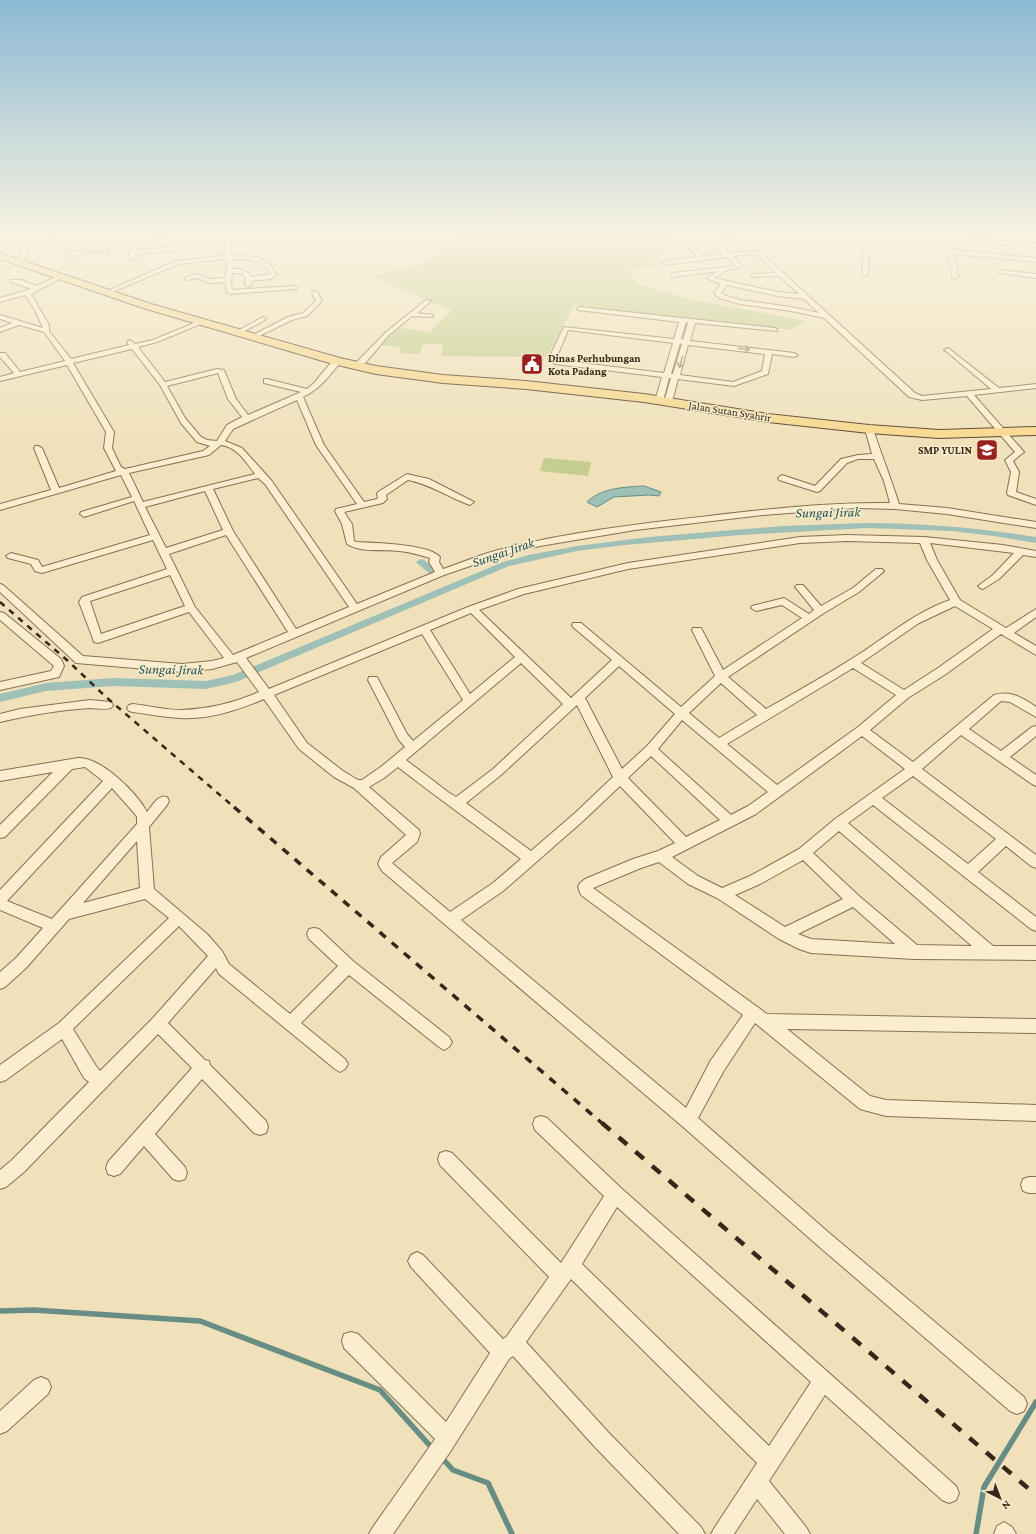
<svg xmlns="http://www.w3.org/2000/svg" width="1036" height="1534" viewBox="0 0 1036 1534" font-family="'Crimson Pro',serif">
<rect width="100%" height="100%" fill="#f0e1ba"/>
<g fill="#c5ce8e">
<polygon points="460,236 695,236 655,241 662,252 652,260 658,267 628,270 637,284 689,299 806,321 791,330 574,305 547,357 441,356 443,344 423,344 419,354 398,353 402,348 382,345 399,328 430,332 451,310 371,276 420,264 457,241 452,238"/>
<polygon points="544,458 591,462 588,476 540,471"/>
</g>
<path fill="#9fc0b7" stroke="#678d85" d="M644,486l17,6 -2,4 -10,-1 -35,2 -17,10 -10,-5c14,-14 37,-15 57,-16z"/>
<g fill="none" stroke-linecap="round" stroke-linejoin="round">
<g stroke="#678d85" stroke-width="5.5">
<polyline points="0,1311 34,1310 200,1321 380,1390 432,1448"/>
<polyline points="442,1458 453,1470 488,1483 512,1534"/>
<polyline points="976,1534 984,1487 1036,1402"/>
</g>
<g fill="#9fc0b7" fill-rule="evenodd">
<path d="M867,523c57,0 113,5 169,14v6l-42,-7 -42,-5 -85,-3 -127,7 -115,10 -48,6 -68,15 -273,116 -30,7 -93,-3 -67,5 -46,11v-8l46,-11 67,-5 93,3 27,-6 270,-113 26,-7 48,-9 72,-9 133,-11z"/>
<polygon points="421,559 424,560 436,570 438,572 436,574 430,574 418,564 416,562"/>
</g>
</g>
<polygon fill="#d0996e" points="534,358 544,359 540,369 538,370 522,369 526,359 533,360"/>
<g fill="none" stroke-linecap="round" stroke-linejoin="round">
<g stroke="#877054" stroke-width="2">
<g id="minor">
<polygon points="28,236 34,236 26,257 19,264 15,264 14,263 20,256"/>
<polygon points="47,236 59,236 51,238 47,242 43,242 42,241"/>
<path d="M102,236l65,1 -3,2 -21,1 -6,10 50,-4 3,2 -3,2 -52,4 1,5 -3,2 -3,-2 -1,-7 6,-7 3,-5h-34l-6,6 10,3v4h-4l-1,-2c-12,-3 -29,10 -40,3l29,-6 4,-7 -19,1 -2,-1v-2z"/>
<path d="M226,236h6l-2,19c22,1 35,-1 47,20l-7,4 -18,2 -1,4 -3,2 -3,-2 1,-6 -2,-4 -5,-2h-7l-1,8 1,9 62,-4 3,2 -1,1 -66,5 -3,-2 -2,-10 -16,1 -12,-5 -10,2 -3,-2 14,-4 12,5 15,-1 3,-16 -3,-3 -46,5 -69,29 -5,-1 71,-31 48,-5zM232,259c16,0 30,-1 39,15l-20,3 -2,-4 -9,-4h-8l2,-7z"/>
<path d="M720,236h17l-21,4 13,13 30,-2 156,142 7,3 69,-7 -45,-38 -2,-1 4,-2 51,40 37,-4v4l-62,7 50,57 -11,9 6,11 -3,20 20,7v6l-28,-10 -1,-2 4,-21 -6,-12 10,-8 -48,-56 -45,4 -13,-3 -85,-79 -33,-7 -51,-7 -21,-6 -5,-5 7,-9 -15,-6 12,-7 -45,6 -3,-2 3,-2 62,-7 -8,-9 -62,8 -3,-2 3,-2 33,-4 -12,-12 3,-2 15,13 19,-2 -14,-15zM756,254l20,19 -23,1 -2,1v2l28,-1 20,18 -21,-2 -64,-14 9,-5v-2l18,-4v-2l-8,-9zM727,285l51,11 26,3 15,14 -28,-6 -51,-7 -16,-5 -3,-2z"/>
<polygon points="863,236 869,236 868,274 865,276 862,274 864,242 836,242 833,240 836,238 863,238"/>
<polygon points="930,237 1036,243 1036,247 928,240 928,238"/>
<polygon points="953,250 1036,258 1036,262 954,254 953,255 956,259 958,277 955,279 952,277 950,259 947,255"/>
<polygon points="1002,270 1036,274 1036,278 1000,273 999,272"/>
<path d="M58,276l5,1 -32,17 18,31v6l22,28 58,-14 -2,-3 3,-2 5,4 18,-4 46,-19h4v2l-46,19 -19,5 27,35 52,-13 7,1 12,29 12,16 53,-23 -37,-9v-4h3l40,10 7,-6 20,-24h6v4c-11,13 -21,27 -37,34l21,48 40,57 13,-3 1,-1 -1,-4 1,-2 29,-18 22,5 45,23 -4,3 -3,-1c-20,-8 -38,-20 -59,-24l-22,15 1,4 -4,4 -39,9 8,12 2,17 3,1c17,1 72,2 83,15l-1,5 4,7c18,-6 36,-14 55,-19 69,-18 140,-26 211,-34 60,-7 120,-14 181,-13l-6,-22 -10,-22h-16l-11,4 -27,28 -3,1 -38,-12 -1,-2 4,-3 33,11 26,-27 17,-4 14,-1 -7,-25 4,-2 4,2c8,25 18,49 26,75l48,4 89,14v6l-89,-14 -52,-5 -39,-1 -93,7 -128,15 -95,16 -38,9 -58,20 -198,83 23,31 199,-82 50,-18 110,-26 172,-26 47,-2 77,2 79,8 33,6v6l-13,-2 -24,24 -16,10 -3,-1 -2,-2 15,-11 21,-22 -84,-10 7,17 23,40 46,28 30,-19v8l-22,16 22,13v9l-35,-21 -55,40 -38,24 -38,32 43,32 81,-67c17,-5 29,3 42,12v10l-26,-15 -9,-1 -32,28 32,22 31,-24 4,-1v10l-26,21 26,18v11l-4,-2 -71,-49 -39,34 114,86v13l-5,-2 -25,-20 -28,26 58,45v14l-5,-2 -158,-124 -25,18 145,123h43v14l-122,-1 -103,-6 -12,-4 -20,-10 -62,-41 -29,-14 -29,-22 -18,6 -48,20 174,126 269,5v14l-249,-4 83,67 16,4 150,5v16l-150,-5 -26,-7 -105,-86 -32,49 -25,46 130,114 196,165 3,7 -3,7 -7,3 -7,-3 -194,-167 -134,-118 -300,-255 -4,-7 3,-7 25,-22 -52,-47 -20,-11 -35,-28 -35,-50c-26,11 -55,21 -84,19 -16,-1 -32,-4 -47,-6l-4,-1 -2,-3 2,-3 4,-1c16,2 33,6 49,6 27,-1 52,-7 77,-18l-22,-30 -25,7 -30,3 -106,-9 -76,-71v-8l3,1 80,71 99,8 30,-3 12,-3 -35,-46 -91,31 -4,-1 -1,-3 -14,-37 3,-5 85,-28 -14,-29 -111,33 -7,-2 -4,-7 -23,-6 -2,-2 5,-3 27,7 4,7 108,-32 -16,-34 -50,16 -4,-3 1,-2 51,-15 -11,-22 -121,35v-6l51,-14 -17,-42 1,-2h3l4,2 17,40 57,-17 -12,-23 2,-16 -39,-67 -67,16v-4l14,-4 -14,-16v-4h5l15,19 45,-11 -21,-29 -25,-7 -19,7v-4l12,-5 -12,-4v-4l43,13 -8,-18 -10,-15 -25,7v-4l31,-9 -20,-7v-2h10l15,6zM132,349l28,36 21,38 16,19 13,4 -7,5 -78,18 -4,-2 -9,-19 2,-16 -41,-69zM218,373l10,26 14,18 -15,8 -10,16 -10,-1 -6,-3 -16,-19 -18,-32zM297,400l19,45 41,59 -21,5 -1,2 7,13 5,20c14,9 36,5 52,7 11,1 21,4 31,7l-1,4 6,10 -78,32 -86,-124 -29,-32 -17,-7 8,-12zM221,445c16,2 25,17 34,29l-112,28 -14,-29 80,-18zM258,478l7,6 84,123 -53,22 -63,-98 -20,-42zM205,491l18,39 -57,18 -21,-41zM226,535l62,97 -55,23 -38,-48 -26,-53zM847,541l73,2 7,17 23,40c-34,12 -60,34 -89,53 -31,20 -63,38 -95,56l-38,-32 96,-64 35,-21 23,-19 2,-2 -2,-2h-6l-23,19 -32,18 -18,-21h-6l-2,2 2,2 17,21 -5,4 -25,-16 -32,8 -1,2 5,3 26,-6 20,13 -79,52 -22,-42h-8l-1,2 23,46 -34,31 -100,-84h-8l-1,2 1,2 39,33 -41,38 -92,-88 45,-16 104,-25 172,-26zM170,575l15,31 -84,28 -11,-33zM955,606l38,23 -55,39 -34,22 -43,-27 58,-40zM471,613l44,44 -45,37 -40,-64zM422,634l41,66 -50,41 -6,-7 -30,-57h-8l-1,3 31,60 6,7 -23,19 -20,14h-4l-15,-9 -36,-28 -33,-48zM521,663l42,41 -70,65 -37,28 -8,-5 -42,-32zM619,666l56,48 -28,32 -25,23 -37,-71zM853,668l43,27 -38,32 -81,58 -50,-41zM721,683l36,32 -38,23 -30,-25zM577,705l36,72 -38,36 -44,38 -65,-48 35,-28zM682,720l86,72 -20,14 -17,9 -73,-66zM862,736l43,33 -70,50 -36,30 -49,27 -28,12 -24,-12 -26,-19 84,-43zM651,756l69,64 -34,17 -58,-59zM398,767c41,32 82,61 123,92l-28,24 -43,29 -58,-49 25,-21 3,-8 -1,-4 -50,-43 15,-9zM913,776l83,63 -28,25 -86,-66zM620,786l55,57 -17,8 -25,8 -48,20 -5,4 -2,4 3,8 162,120 -32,45 -25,48 -225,-188 42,-29 80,-70zM839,831l133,115 -55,-1 -58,-49 -46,-43zM803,860l40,39 -58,28 -50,-32 25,-11zM853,907l42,37 -84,-5 -13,-5z"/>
<polygon points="315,291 317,292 322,301 307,316 292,320 255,338 251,338 251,336 288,317 303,313 316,301 312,293"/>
<polygon points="426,300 431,301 417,313 433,315 433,317 412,316 389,335 361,368 355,368 355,364 385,333"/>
<path d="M580,307l195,21 2,1v2l-82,-8 -5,18 104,12 4,2 -4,2 -22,-3 -4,20 -34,12 -56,-7 -6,23 -4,2 -4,-2 7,-24h-2l-6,23 -4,2 -4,-2 7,-24 -107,-13 -7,-4 16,-33 110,12 5,-17 -101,-12 -1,-1zM686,322l2,1 -5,17 -2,-1zM568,330l105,13 -9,30 -107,-13 -1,-1zM680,343l2,1 -9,30h-2zM688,345l77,9 -3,17 -29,11 -53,-7z"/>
<polygon points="263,317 266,319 265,320 239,334 234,333"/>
<polygon points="0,612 4,613 61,659 64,666 59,677 0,690 0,682 51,671 54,666 0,620"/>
<path d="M90,700l21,2 2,3 -2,3c-7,2 -14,0 -22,0 -29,2 -60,7 -89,14v-8l20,-5z"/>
<path d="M78,758c23,-1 59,35 69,54 6,-7 11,-18 20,-15l2,4 -2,4 -18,22 5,62 53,45 15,17 7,13 61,50 48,-48 -29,-27 -2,-5 2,-5 5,-1 5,1 34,32 96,76 3,5 -3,5 -5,3 -5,-3 -90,-72 -48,48 44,36 3,5 -3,5 -5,3 -5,-3 -116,-95 -3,-6 -48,55 37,37 4,1 1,4 56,56 2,6 -2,6 -6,2 -6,-2 -52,-54 -47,55 30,33 2,6 -2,6 -6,2 -6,-2 -29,-33 -24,28 -6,2 -6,-2 -2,-6 2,-6 84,-94 -34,-34 -134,138 -18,15 -6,2v-19l12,-10 77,-78 -5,-4 -22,-39 -56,41 -6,2v-17l59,-42 110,-105 -24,-19 -76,20 -43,49 -21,19 -5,2v-17l16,-14 27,-30 -43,-18v-20l103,-109 -18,-14 -13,2 -67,68 -5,1v-13l53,-53 -53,9v-10zM112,788l23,26 2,3v7l-85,95 -45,-18zM137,841l3,47 -57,15zM179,926l29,30 -55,62 -53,53 -4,-5 -23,-37z"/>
<path d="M541,1116l6,2 74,70 335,298 3,7 -3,7 -7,3 -7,-3 -117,-105 -56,86 37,46 4,7h-25l-28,-35 -23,35h-23l4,-7 42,-64 -186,-184 -45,63 82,90 93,95 4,7h-26l-85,-88 -81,-90 -4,3 -59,93 -57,82h-24l4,-7 62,-88 -91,-91 -2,-7 2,-7 7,-2 7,2 88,88 44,-69 -79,-86 -3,-6 3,-6 6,-3 6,3 80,84 4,-3 42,-59 -109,-112 -2,-6 2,-6 6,-2 6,2 109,110 43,-67 -69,-66 -2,-6 2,-6zM617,1207l194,175 -42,64 -187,-182z"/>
<polygon points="1029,1177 1036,1177 1036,1193 1029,1193 1023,1191 1021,1185 1023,1179"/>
<polygon points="41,1377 48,1380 51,1387 48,1394 7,1431 0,1434 0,1411 34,1380"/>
<polygon points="1004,1522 1012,1527 1016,1534 994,1534 997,1526"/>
</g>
</g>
<g stroke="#543e29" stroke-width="2">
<polygon id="primary" points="0,253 151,304 340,358 376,366 443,375 526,381 644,394 768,414 869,425 939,430 1036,427 1036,435 939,438 869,433 768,422 644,402 526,389 443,383 376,374 333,364 143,308 0,259"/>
</g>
<use href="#minor" fill="#fbeece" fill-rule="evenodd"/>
<use href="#primary" fill="#f7d88e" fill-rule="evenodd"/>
<polyline stroke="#35281a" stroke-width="2.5" stroke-dasharray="6 6" stroke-linecap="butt" points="0,602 68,661 106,697 235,808"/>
<polyline stroke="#35281a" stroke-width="3.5" stroke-dasharray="8 8" stroke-linecap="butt" points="234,807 603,1124"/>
<polyline stroke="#35281a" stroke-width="4.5" stroke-dasharray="11 11" stroke-linecap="butt" points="602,1123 1036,1495"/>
</g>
<defs><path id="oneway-shaft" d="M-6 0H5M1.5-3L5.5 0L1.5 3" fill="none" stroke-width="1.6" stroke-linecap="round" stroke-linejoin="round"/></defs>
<g stroke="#988b74">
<use href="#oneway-shaft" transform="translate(744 349) rotate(7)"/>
<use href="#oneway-shaft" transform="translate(681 362) rotate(106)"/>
</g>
<linearGradient id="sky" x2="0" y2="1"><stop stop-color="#8bb9d4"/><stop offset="0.52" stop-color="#f8f2e0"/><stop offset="1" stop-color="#f8f2e0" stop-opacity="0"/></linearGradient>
<rect width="1036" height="451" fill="url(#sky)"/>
<defs>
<g id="civic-square" transform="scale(1.15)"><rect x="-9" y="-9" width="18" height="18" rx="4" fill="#992221" stroke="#f7ebca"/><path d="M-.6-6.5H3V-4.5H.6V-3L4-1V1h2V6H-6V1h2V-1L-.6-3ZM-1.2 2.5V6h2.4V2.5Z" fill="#fff"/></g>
<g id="school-square" transform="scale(1.15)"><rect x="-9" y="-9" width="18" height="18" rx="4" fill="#992221" stroke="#f7ebca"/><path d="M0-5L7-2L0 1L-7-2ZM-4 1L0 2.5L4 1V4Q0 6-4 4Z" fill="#fff"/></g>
</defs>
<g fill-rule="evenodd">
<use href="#civic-square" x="532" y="364"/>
<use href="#school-square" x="987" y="450"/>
</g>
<g text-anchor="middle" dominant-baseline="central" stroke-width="3" stroke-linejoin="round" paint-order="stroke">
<g font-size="11" font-weight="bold" fill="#35281a" stroke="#f7ebca" text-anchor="start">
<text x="548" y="358">Dinas Perhubungan<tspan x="548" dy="13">Kota Padang</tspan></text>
<text x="972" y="450" text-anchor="end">SMP YULIN</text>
</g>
<g font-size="11" fill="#35281a" stroke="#f7ebca">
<text transform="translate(730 411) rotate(9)">Jalan Sutan Syahrir</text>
</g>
<g font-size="14" font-style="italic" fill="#285654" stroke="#f7ebca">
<text transform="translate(828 512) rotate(-1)">Sungai Jirak</text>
<text transform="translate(503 552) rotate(-19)">Sungai Jirak</text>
<text transform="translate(171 669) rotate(1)">Sungai Jirak</text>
</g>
</g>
<g transform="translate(1000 1498) rotate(138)" stroke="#f7ebca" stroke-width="3" paint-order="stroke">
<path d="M0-3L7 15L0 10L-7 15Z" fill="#35281a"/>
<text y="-6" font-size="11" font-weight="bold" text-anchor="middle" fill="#35281a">N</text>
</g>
</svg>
